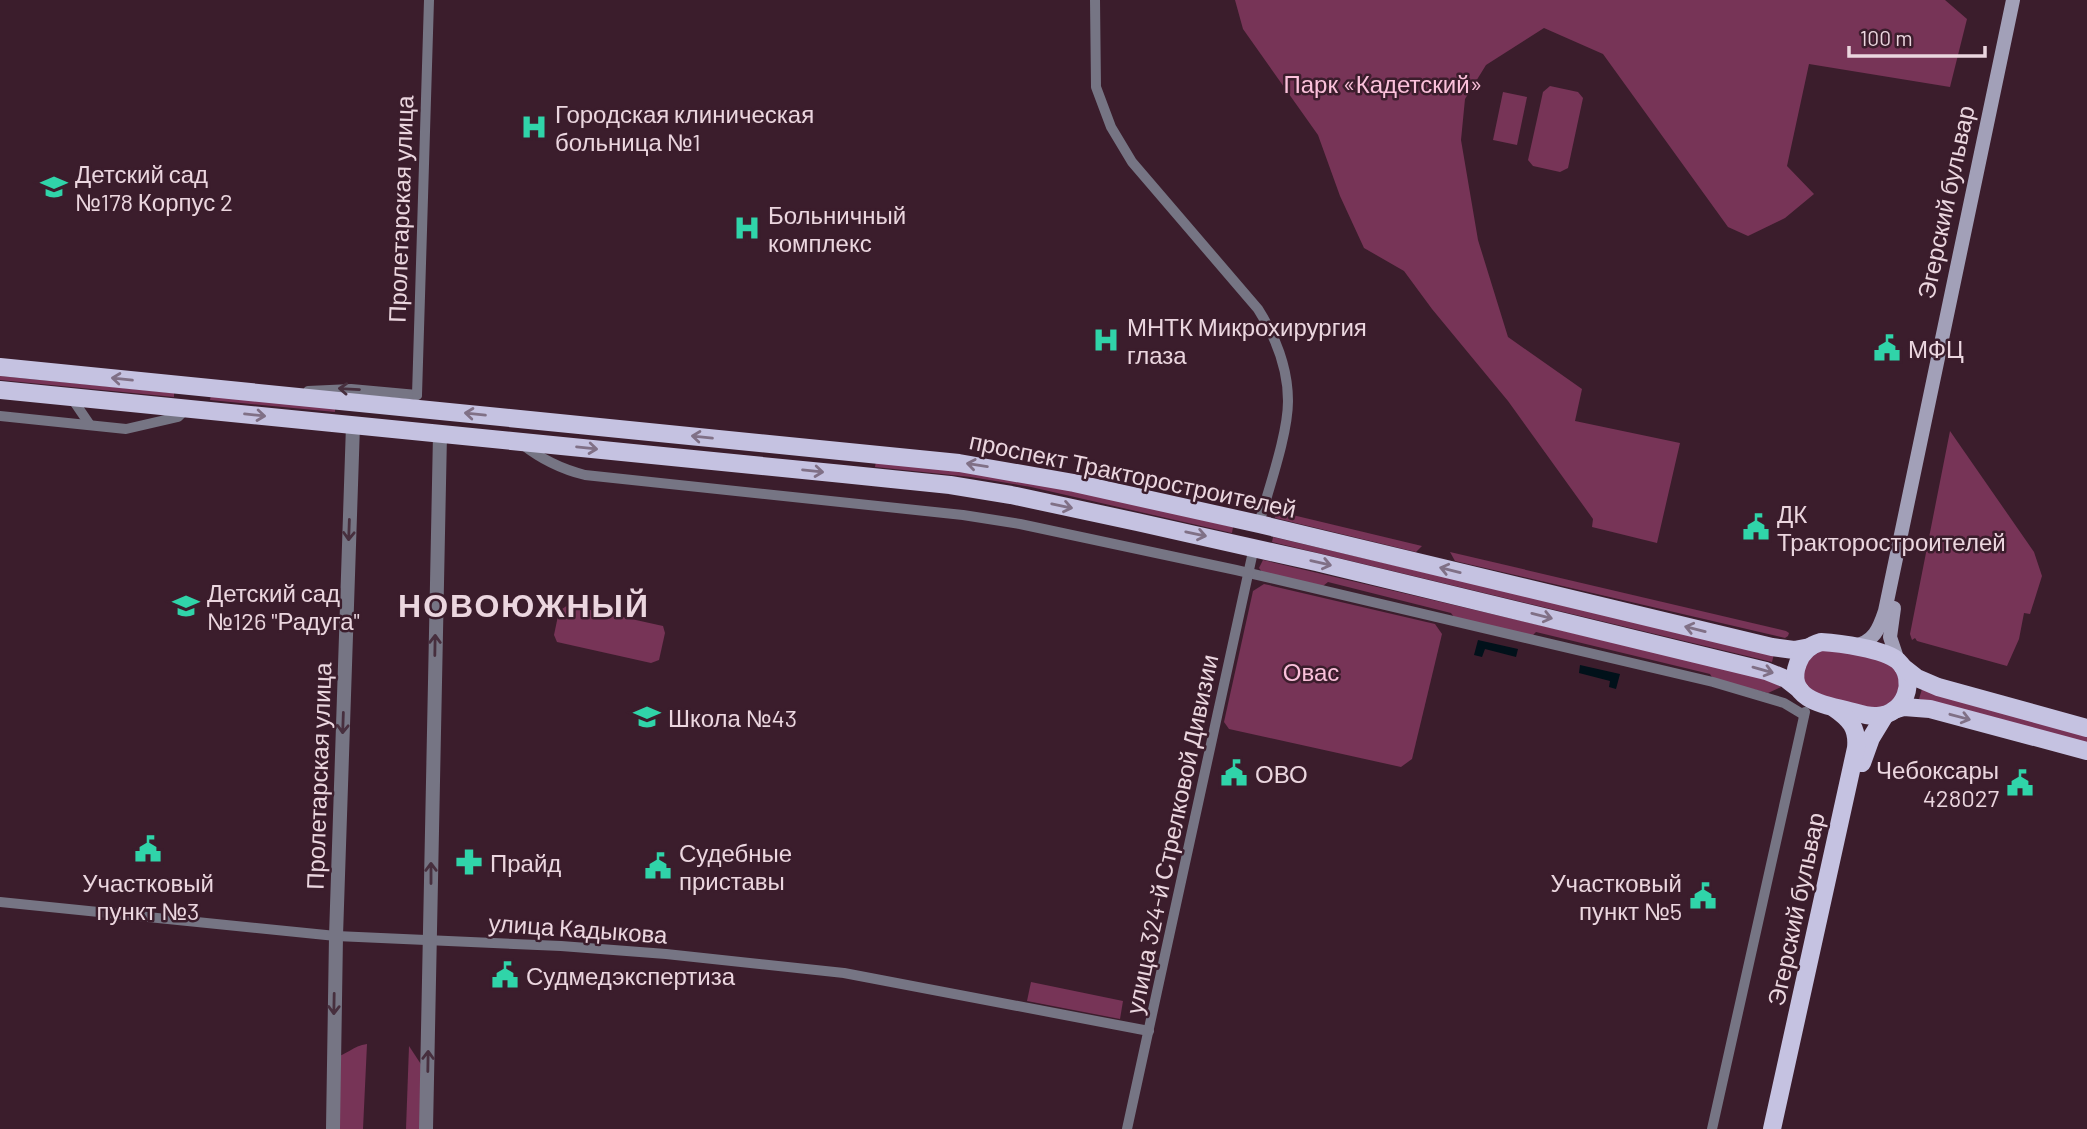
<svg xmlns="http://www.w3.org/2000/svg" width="2087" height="1129" viewBox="0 0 2087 1129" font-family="Barlow,sans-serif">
<rect width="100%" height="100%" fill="#3b1d2c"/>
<g fill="#773457">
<polygon points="1235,0 1945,0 1967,19 1950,87 1809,64 1787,166 1814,194 1785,218 1748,236 1728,227 1603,54 1544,28 1486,65 1465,99 1461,140 1478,240 1508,337 1582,389 1575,421 1680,443 1657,543 1592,527 1593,519 1508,401 1432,309 1404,271 1364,248 1340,196 1318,135 1243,29"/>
<polygon points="1550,86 1578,92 1583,98 1568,168 1560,172 1533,166 1528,160 1543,92"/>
<polygon points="1503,92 1527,97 1517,145 1493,140"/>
<polygon points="0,376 174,393 174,397 0,380"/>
<polygon points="211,395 335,407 335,412 210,400"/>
<polygon points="1950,431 2034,552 2042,576 2030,614 2024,613 2019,639 2007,666 1917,641 1915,638 1912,640 1910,634"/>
<polygon points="876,461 972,471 1103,497 1233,527 1232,533 1031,487 971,477 875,467"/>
<polygon points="1276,511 1422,546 1416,552 1275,518"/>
<polygon points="1273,537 1774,654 1772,662 1272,542"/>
<polygon points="1450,552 1786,631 1789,633 1788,636 1785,638 1455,561"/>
<polygon points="1263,560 1768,679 1781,687 1768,693 1713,679 1710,674 1536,632 1532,636 1454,617 1451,613 1328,582 1323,586 1262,572 1259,568"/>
<polygon points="1264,584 1435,624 1442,634 1412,759 1401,767 1229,729 1224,722 1253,591"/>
<polygon points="568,605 663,626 665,633 659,660 651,663 557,642 554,635 559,611"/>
<polygon points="1823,647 1887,659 1902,679 1897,699 1874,711 1814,696 1802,680 1805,660"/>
<polygon points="1922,689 2087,734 2087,744 1919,699"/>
<polygon points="1031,982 1123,1001 1120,1019 1027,1001"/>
<path d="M367,1044l-4,85h-30l1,-71c12,-3 19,-12 33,-14z"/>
<polygon points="409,1046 428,1075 426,1129 406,1129"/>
</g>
<g fill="#01111a">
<polygon points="1478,640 1518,649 1516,657 1485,649 1482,657 1474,655"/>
<polygon points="1580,665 1620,674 1616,689 1609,687 1610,681 1579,673"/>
</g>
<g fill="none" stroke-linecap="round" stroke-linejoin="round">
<g stroke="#767584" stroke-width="10">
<path d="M1095,0l1,87 15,40 21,35 126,147c17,27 30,58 30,92 0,34 -20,89 -29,123"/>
<polyline points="308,391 351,389 417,395"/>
<polyline points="417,395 429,0"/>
<polyline points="71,397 90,425"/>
<polyline points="0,416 126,429 178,417 187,408"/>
<path d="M522,444c20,16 39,25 63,31l378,40 57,9 216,46 477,112 71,21 20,12"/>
<polyline points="0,902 336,936 561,946 666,954 844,973 1149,1031"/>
<polyline points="1127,1129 1254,547"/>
<polyline points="1712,1129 1805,712"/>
</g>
<g stroke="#767584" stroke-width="14">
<polyline points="333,1129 336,936 353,425"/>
<polyline points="426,1129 440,434"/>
</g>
<g stroke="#a2a0b8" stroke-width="14">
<polyline points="1894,608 1890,637 1898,661"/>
<path d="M1854,646c20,-4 25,-17 31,-35l128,-611"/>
</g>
<g stroke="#c5c2e1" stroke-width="18">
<polyline points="0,367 959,463 1074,483 1259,524 1772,647 1794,650 1810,647"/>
<polyline points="0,390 843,474 950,485 1011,495 1137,522 1316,562 1766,671 1786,679 1800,690"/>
<path d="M1821,642c17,1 64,7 77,19 20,19 7,54 -21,55 -10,1 -22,-4 -31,-6 -25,-5 -61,-13 -48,-47 4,-11 12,-18 23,-21z"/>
<polyline points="1903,667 1917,678 1938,687 2087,728"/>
<polyline points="1894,710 1904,707 1930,709 2087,751"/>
<polyline points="1862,763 1871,738 1885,715"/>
<path d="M1772,1129l84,-381c2,-20 -6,-29 -22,-40"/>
</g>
</g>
<defs><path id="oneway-shaft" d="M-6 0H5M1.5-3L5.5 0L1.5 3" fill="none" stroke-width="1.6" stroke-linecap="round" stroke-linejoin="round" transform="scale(1.75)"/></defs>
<g stroke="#807086">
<use href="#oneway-shaft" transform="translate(122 379) rotate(-174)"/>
<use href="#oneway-shaft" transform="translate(475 414) rotate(-174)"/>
<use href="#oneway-shaft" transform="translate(255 415) rotate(6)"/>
<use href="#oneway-shaft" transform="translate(702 437) rotate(-174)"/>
<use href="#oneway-shaft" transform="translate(587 448) rotate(6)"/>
<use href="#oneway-shaft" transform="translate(977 465) rotate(-171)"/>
<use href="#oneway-shaft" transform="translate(813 471) rotate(6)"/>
<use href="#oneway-shaft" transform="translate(1062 506) rotate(12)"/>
<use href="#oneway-shaft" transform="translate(1196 534) rotate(12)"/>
<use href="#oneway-shaft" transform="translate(1321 563) rotate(13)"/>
<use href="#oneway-shaft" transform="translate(1450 570) rotate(-166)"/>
<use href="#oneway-shaft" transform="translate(1542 616) rotate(14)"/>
<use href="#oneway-shaft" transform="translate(1695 629) rotate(-166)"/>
<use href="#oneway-shaft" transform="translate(1763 670) rotate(16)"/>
<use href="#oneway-shaft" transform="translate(1960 717) rotate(15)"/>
</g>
<g stroke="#472f3e">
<use href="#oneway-shaft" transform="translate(349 389) rotate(-177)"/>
<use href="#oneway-shaft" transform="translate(349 530) rotate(92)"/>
<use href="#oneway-shaft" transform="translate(435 645) rotate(-89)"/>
<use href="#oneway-shaft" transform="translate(343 723) rotate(92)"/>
<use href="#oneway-shaft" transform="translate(431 873) rotate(-90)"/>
<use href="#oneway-shaft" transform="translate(334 1004) rotate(91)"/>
<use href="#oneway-shaft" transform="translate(428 1061) rotate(-89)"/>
</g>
<defs>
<g id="hospital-bare" transform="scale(2.1)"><path d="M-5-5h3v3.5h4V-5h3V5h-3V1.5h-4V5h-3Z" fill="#30d4a9" stroke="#3b1d2c" stroke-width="2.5" paint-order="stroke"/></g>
<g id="school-bare" transform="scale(2.1)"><path d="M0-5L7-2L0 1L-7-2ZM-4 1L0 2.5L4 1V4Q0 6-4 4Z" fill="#30d4a9" stroke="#3b1d2c" stroke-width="2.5" paint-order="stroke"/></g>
<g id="civic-bare" transform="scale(2.1)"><path d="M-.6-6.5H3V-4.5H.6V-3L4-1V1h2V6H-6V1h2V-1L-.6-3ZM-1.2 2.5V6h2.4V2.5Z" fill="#30d4a9" stroke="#3b1d2c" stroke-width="2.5" paint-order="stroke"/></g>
<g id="pharmacy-bare" transform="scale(2.1)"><path d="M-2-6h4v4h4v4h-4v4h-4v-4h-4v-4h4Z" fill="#30d4a9" stroke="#3b1d2c" stroke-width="2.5" paint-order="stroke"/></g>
</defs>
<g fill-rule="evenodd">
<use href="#hospital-bare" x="534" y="127"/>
<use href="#school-bare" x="54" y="187"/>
<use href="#hospital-bare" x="747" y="228"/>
<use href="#hospital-bare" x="1106" y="340"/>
<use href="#civic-bare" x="1887" y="348"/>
<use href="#civic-bare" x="1756" y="527"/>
<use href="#school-bare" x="186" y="606"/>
<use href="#school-bare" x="647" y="717"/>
<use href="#civic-bare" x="1234" y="773"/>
<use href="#civic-bare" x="2020" y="783"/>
<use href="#civic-bare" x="148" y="849"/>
<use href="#pharmacy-bare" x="469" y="862"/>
<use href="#civic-bare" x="658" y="866"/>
<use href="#civic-bare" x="1703" y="896"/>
<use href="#civic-bare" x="505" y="975"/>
</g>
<g text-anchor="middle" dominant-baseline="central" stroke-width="5" stroke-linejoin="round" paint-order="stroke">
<g font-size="24" fill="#fbc1db" stroke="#3b1d2c">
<text x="1383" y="83">Парк «Кадетский»</text>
<text x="1311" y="671">Овас</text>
</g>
<g font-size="24" fill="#ebd6df" stroke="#3b1d2c" text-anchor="start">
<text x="555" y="113">Городская клиническая<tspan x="555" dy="28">больница №1</tspan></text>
<text x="75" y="173">Детский сад<tspan x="75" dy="28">№178 Корпус 2</tspan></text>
<text x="768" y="214">Больничный<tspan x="768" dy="28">комплекс</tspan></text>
<text x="1127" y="326">МНТК Микрохирургия<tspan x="1127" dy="28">глаза</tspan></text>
<text x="1908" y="348">МФЦ</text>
<text x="1777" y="513">ДК<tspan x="1777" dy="28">Тракторостроителей</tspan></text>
<text x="207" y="592">Детский сад<tspan x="207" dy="28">№126 "Радуга"</tspan></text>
<text x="668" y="717">Школа №43</text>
<text x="1999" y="769" text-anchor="end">Чебоксары<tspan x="1999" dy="28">428027</tspan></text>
<text x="1255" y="773">ОВО</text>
<text x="679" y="852">Судебные<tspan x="679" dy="28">приставы</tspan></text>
<text x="490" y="862">Прайд</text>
<text x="148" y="882" text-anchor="middle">Участковый<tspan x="148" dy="28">пункт №3</tspan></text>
<text x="1682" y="882" text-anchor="end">Участковый<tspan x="1682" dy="28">пункт №5</tspan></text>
<text x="526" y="975">Судмедэкспертиза</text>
</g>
<g font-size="24" fill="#ebd6df" stroke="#3b1d2c">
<text transform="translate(1945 202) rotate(-78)">Эгерский бульвар</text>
<text transform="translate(400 209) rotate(-88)">Пролетарская улица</text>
<text transform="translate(1133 474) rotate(12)">проспект Тракторостроителей</text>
<text transform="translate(318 776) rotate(-88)">Пролетарская улица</text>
<text transform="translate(1171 834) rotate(-78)">улица 324-й Стрелковой Дивизии</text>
<text transform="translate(1795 909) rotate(-78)">Эгерский бульвар</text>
<text transform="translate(578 928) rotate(4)">улица Кадыкова</text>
</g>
<g font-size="32" font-weight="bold" letter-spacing="2" fill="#ebd6df" stroke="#3b1d2c">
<text x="524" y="604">НОВОЮЖНЫЙ</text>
</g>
</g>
<path d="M1849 46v10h136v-10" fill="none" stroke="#ebd6df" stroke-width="3.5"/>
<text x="1860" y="46" font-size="21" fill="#ebd6df" stroke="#3b1d2c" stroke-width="5" paint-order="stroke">100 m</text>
</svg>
